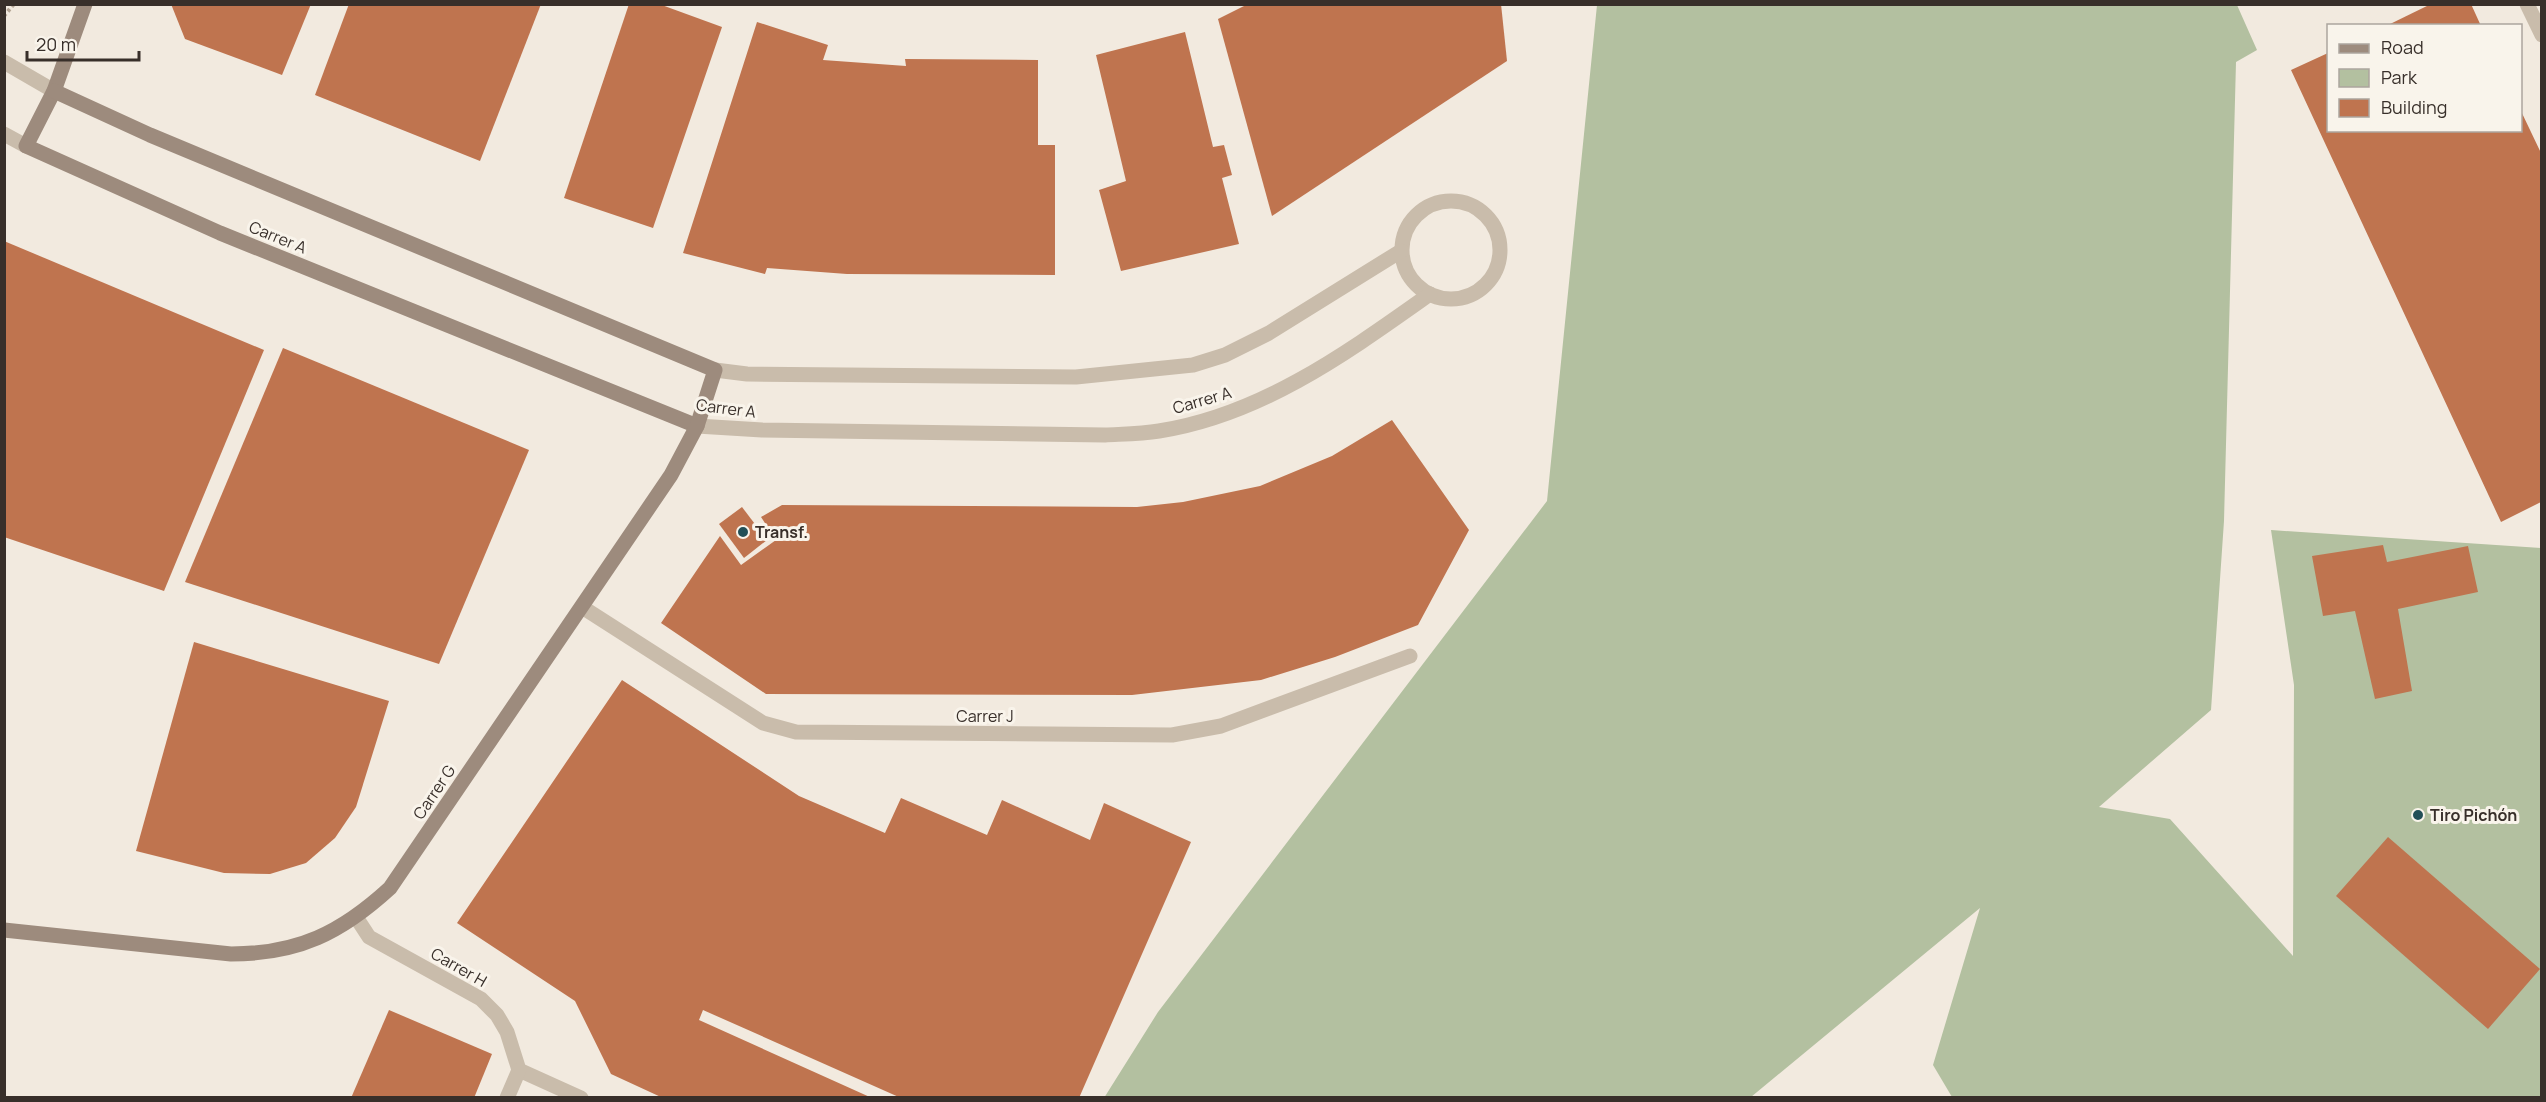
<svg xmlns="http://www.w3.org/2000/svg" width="2546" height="1102" viewBox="0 0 2546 1102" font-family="Manrope,sans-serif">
<rect width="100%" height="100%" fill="#f2eadf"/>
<polygon fill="#b3c0a0" points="1597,5 2237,5 2257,50 2236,62 2224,521 2211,710 2099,807 2170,819 2293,956 2294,685 2271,530 2541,548 2541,1097 1952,1097 1933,1065 1980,908 1751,1097 1104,1098 1158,1012 1547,501"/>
<g fill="#bf744f">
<polygon points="171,4 311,4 282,75 185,39"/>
<polygon points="349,4 541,4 480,161 315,95"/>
<polygon points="629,4 659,4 722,27 653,228 564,198"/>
<polygon points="1248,4 1501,4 1507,61 1272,216 1218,19"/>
<polygon points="2431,4 2471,4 2481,26 2386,26"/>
<polygon points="757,22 828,45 823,60 906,66 905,59 1038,60 1038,145 1055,145 1055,275 847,274 767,268 765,274 683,253"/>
<polygon points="1185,32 1213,147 1224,145 1232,175 1222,178 1239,244 1121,271 1099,190 1126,181 1096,55"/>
<polygon points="2328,53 2328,130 2520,130 2520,109 2541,153 2541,502 2501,522 2291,70"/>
<polygon points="4,241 264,350 164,591 4,537"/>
<polygon points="283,348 529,450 439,664 185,582"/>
<polygon points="1392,420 1469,530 1418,625 1335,657 1261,680 1132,695 766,694 661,623 720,536 741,565 776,540 761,517 782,505 1137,507 1183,502 1260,486 1332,456"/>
<polygon points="742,507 767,540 744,558 719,524"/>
<polygon points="2383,545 2387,562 2468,546 2478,592 2398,609 2412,691 2375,699 2355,611 2323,616 2312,556"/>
<polygon points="194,642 389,701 356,807 335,838 306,863 270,874 224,873 136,851"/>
<polygon points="622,680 799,796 885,833 901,798 987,835 1002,800 1090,840 1104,803 1191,842 1079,1098 901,1098 703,1010 699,1020 872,1098 663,1098 611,1074 575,1001 457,923"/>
<polygon points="2388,837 2540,969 2488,1029 2336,896"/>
<polygon points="389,1010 492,1054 474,1098 351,1098"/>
</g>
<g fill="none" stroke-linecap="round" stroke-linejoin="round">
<polyline stroke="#b5a696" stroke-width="4" stroke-dasharray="3 3" stroke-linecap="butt" points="4,16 14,4"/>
<g stroke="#c9bcab" stroke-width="15">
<polyline points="2527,4 2542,35"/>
<polyline points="4,62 54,91"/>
<polyline points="4,134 26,146"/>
<circle cx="1451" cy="250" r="49"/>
<polyline points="715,370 747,374 1076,377 1193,365 1225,355 1269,333 1401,251"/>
<path d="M697,426l65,4 343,5c18,-1 36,-1 54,-4 103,-16 189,-79 271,-137"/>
<polyline points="582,607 763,723 796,732 1172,735 1221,726 1410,656"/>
<polyline points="356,917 369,937 481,999 497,1015 507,1032 519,1070 581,1098"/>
<polyline points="507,1098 519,1070"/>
</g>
<g stroke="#9d8b7d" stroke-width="15">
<polyline points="85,4 54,91 26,146 220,233 697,426"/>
<path d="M4,930l227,24c67,0 110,-21 159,-66l281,-413 26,-49 18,-56 -565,-235 -96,-44"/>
</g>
</g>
<g fill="#224f57" stroke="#f9f4eb" stroke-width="2">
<circle cx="743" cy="532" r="6"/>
<circle cx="2418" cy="815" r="6"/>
</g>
<g text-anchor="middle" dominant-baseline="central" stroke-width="6" stroke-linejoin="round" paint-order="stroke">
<g font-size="16" fill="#382f2a" stroke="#f9f4eb">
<text transform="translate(278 237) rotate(22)">Carrer A</text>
<text transform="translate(1202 400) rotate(-16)">Carrer A</text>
<text transform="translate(726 408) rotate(7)">Carrer A</text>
<text x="985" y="716">Carrer J</text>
<text transform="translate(434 792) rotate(-56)">Carrer G</text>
<text transform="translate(459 967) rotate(30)">Carrer H</text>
</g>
<g font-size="16" font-weight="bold" fill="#382f2a" stroke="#f9f4eb" text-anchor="start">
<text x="755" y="532">Transf.</text>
<text x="2430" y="815">Tiro Pichón</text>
</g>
</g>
<rect width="2546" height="1102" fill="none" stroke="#382f2a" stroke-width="12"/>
<rect x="2327" y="24" width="195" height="108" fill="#f9f4eb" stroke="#aca59e" stroke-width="1.5"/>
<rect x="2339" y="44" width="30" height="9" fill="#9d8b7d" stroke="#aca59e" stroke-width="1.5"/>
<text x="2381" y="54" font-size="18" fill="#382f2a">Road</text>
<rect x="2339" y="69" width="30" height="18" fill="#b3c0a0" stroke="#aca59e" stroke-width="1.5"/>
<text x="2381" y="84" font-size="18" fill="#382f2a">Park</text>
<rect x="2339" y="99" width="30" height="18" fill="#bf744f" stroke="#aca59e" stroke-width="1.5"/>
<text x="2381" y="114" font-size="18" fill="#382f2a">Building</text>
<path d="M27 51v9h112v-9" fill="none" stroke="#382f2a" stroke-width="3"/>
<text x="36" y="51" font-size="18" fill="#382f2a" stroke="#f9f4eb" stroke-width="4.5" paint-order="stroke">20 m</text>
</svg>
